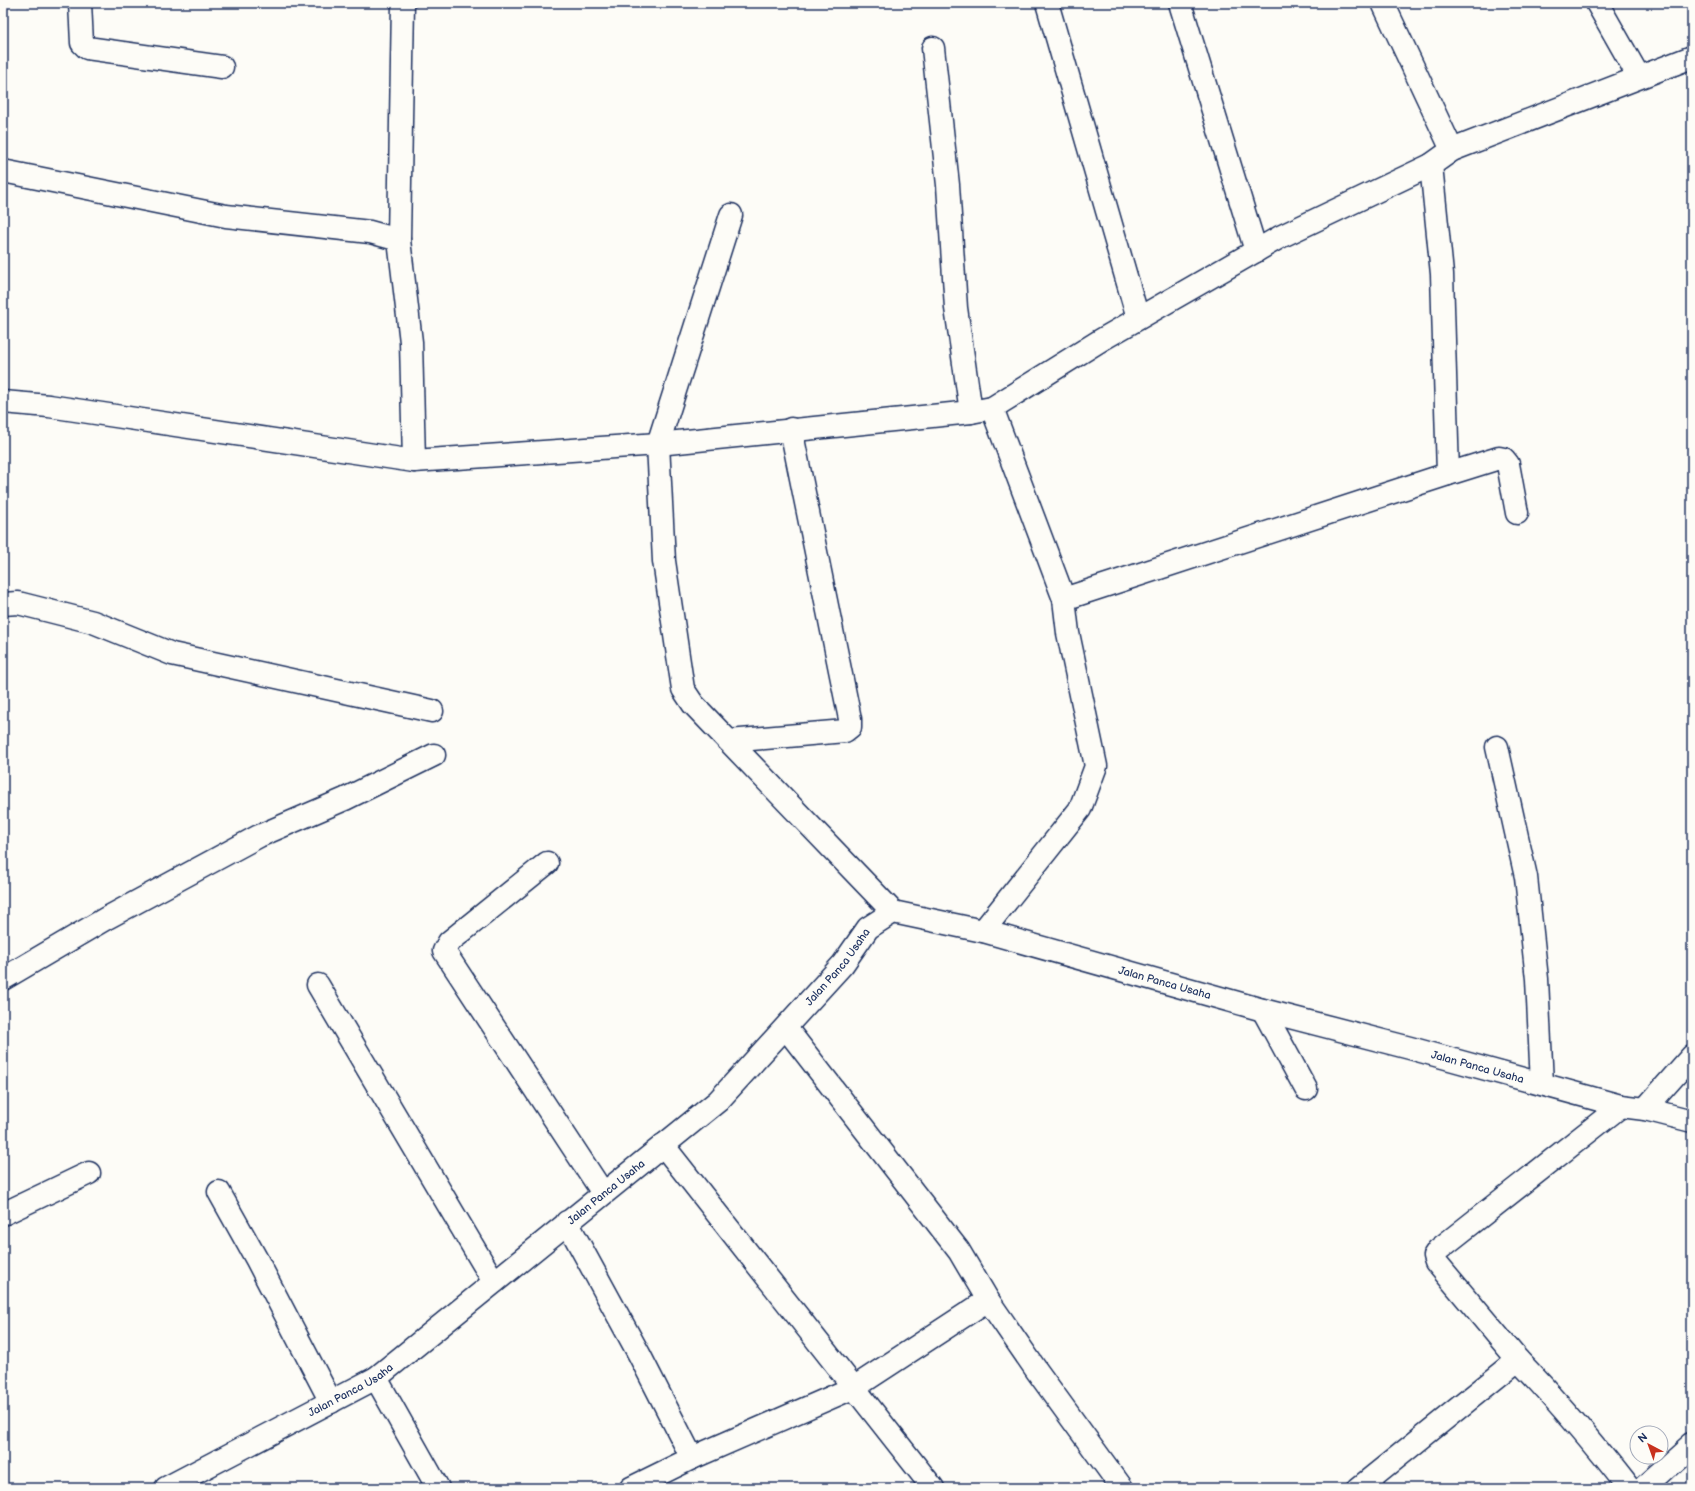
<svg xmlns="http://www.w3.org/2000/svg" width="1695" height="1491" viewBox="0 0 1695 1491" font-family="'Balsamiq Sans',sans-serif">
<rect width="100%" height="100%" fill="#fdfcf7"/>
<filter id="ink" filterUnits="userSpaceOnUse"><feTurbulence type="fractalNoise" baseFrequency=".025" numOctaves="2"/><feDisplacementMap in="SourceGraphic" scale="8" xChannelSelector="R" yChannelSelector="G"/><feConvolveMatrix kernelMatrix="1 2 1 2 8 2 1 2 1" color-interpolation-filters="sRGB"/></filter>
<g filter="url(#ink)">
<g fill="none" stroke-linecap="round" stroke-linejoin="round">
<g stroke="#1b2f5e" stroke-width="25">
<g id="minor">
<polyline points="80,3 82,43 87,48 222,67"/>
<polyline points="403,3 399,240 411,342 414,461"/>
<polyline points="1047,3 1138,318"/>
<polyline points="1180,3 1256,251"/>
<polyline points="1383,3 1452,150"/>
<polyline points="1597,3 1639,77"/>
<polyline points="933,48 948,185 956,308 971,412"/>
<polyline points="3,171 226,216 370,232 399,240"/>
<polyline points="731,215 658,444 664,561 683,689 693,704 893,912"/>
<polyline points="3,402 49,406 414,461 658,444 971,412 992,408 1101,340 1280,237 1431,165 1452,150 1692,57"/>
<polyline points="1448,474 1499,458 1504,459 1508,464 1517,513"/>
<polyline points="1064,599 1448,474 1442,274 1431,165"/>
<polyline points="3,604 18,603 93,622 172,654 432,711"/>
<polyline points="729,741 845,731 850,727 850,719 791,429"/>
<polyline points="1497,747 1526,877 1537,979 1542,1084"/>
<polyline points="547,863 449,942 444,951 603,1193"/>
<polyline points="983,931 1080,809 1096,766 1068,633 1064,599 992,408"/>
<polyline points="3,979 105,919 259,836 345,799 434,755"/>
<polyline points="318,985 494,1282"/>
<polyline points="1263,1010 1306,1089"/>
<polyline points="786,1028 959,1251 988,1300 1037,1371 1122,1488"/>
<polyline points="1645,1109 1692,1056"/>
<polyline points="663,1145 933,1488"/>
<polyline points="219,1192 257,1260 331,1402"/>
<polyline points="3,1214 89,1173"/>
<polyline points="567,1222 639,1354 692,1458"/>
<path d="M1518,1360c40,41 75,83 110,128"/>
<polyline points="376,1378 438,1488"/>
<path id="s1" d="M166,1488l210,-110 342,-277 125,-137 25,-36 25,-16 90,19 280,79 147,38 211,58 24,3 47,12"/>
<polyline points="631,1488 692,1458 855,1387 988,1300"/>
<polyline points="1359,1488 1518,1360 1436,1262 1434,1256 1438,1250 1621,1106"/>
<polyline points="1643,1488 1692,1444"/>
</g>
</g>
<use href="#minor" stroke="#fdfcf7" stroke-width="22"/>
</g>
</g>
<g text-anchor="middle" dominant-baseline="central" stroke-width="3.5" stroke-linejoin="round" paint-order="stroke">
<g font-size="11" fill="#1b2f5e" stroke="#fdfcf7">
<text stroke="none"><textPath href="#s1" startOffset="857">Jalan Panca Usaha</textPath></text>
<text stroke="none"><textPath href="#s1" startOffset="1217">Jalan Panca Usaha</textPath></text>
<text stroke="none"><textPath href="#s1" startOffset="1541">Jalan Panca Usaha</textPath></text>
<text stroke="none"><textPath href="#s1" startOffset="533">Jalan Panca Usaha</textPath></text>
<text stroke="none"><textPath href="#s1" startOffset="209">Jalan Panca Usaha</textPath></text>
</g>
</g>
<rect width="1695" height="1491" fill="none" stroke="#fdfcf7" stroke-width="16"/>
<rect x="8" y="8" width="1679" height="1475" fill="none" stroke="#1b2f5e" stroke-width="1.5" filter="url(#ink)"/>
<g transform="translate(1649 1445) rotate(319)"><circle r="19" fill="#fdfcf7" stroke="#a3aaba"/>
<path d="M0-3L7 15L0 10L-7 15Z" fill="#c8321e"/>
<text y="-6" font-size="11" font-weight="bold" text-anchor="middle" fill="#1b2f5e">N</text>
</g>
</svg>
